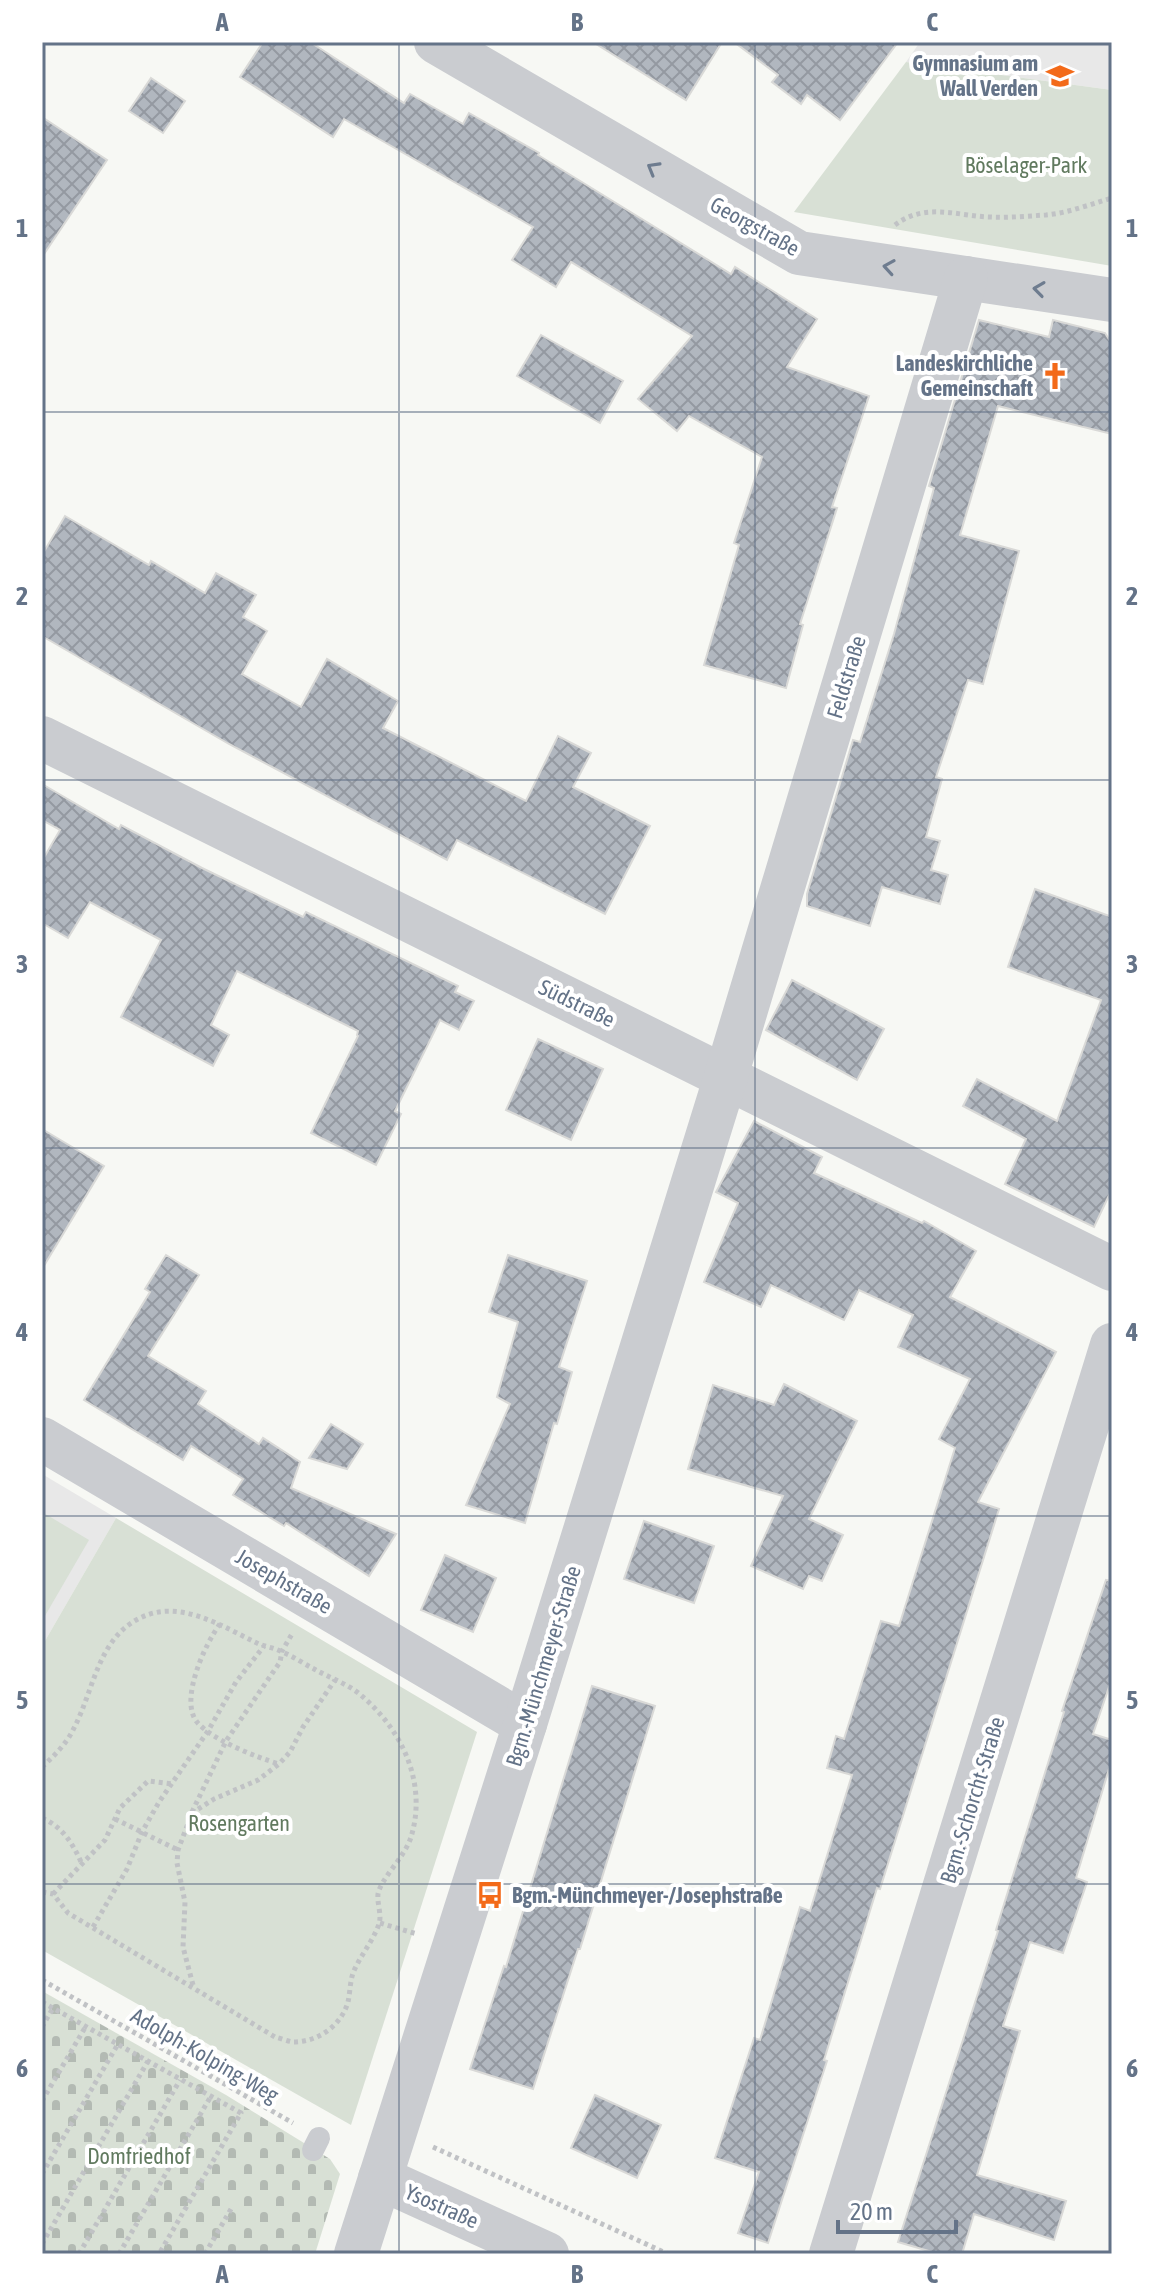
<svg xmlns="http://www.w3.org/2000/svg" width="1154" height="2296" viewBox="0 0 1154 2296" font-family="'Asap Condensed',sans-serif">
<defs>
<pattern id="cemetery-stones" width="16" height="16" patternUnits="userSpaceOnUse" patternTransform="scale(2)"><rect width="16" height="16" fill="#d8e0d5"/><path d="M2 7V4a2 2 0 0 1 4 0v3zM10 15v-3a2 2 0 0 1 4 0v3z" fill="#b3bab3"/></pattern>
<pattern id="building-cross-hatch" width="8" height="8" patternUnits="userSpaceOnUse" patternTransform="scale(2)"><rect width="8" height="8" fill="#b1b7bf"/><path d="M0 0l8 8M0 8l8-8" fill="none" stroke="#9499a1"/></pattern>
</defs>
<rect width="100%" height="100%" fill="#f7f8f4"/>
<g fill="#e8e8e8">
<polygon points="920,42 1112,42 1112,90 906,62"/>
<polygon points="42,1474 116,1518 42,1646"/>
</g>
<polygon fill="url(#cemetery-stones)" points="42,1991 226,2095 330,2159 340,2174 315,2254 42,2254"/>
<g fill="#d8e0d5">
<polygon points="906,62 1112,90 1112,266 794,212"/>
<polygon points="42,1512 89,1540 42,1621"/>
<polygon points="116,1518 477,1732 351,2125 42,1950 42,1646"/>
</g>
<g fill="url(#building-cross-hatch)" stroke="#d9d9d7" stroke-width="2">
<polygon points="263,42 310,42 404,103 410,94 463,124 469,113 539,153 538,155 731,274 735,267 817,319 787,367 869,396 832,507 837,508 800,624 803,625 786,688 704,665 739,545 734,543 762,457 689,416 677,431 638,399 692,336 571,262 556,287 512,260 533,227 344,119 333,137 240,77"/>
<polygon points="593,42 722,42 686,100"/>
<polygon points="734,42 898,42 840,120 807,95 801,104 772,82 778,75"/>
<polygon points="151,78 185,101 163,133 129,111"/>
<polygon points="42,117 107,160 42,257"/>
<polygon points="979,320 1049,337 1053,320 1105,333 1112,344 1112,434 998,406 960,535 1019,551 983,684 968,680 936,777 942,779 926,837 940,841 931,870 948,875 940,904 882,887 870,926 807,906 807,894 853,740 860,742 894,634 934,488 929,486"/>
<polygon points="541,335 623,381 600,423 517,376"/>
<polygon points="65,516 149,565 151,561 205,593 216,573 256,595 243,617 267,631 242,674 301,707 327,659 398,701 383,728 526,801 558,736 591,753 573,787 650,826 605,914 457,840 447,860 229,744 42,636 42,555"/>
<polygon points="42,784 119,829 121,825 202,868 303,917 306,912 458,986 455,992 474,1001 459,1030 440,1020 395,1111 401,1114 376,1165 311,1133 358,1036 357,1035 358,1031 237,971 211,1025 229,1035 213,1066 121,1017 161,940 90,902 68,938 42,923 42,861 60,830 42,820"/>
<polygon points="1035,889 1112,917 1112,1189 1094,1227 1005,1184 1026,1139 963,1106 977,1079 1057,1121 1101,1000 1008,967"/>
<polygon points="792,980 884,1029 857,1080 766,1030"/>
<polygon points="538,1039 603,1069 571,1140 506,1110"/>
<polygon points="754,1121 822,1157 814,1173 922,1223 924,1221 976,1251 950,1297 1056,1352 978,1502 999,1509 880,1889 877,1888 824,2060 827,2061 768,2243 738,2233 759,2172 715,2158 754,2038 760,2040 800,1907 810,1911 852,1775 827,1768 836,1736 844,1739 881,1621 899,1626 955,1448 939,1439 970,1379 898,1347 913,1315 859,1290 844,1320 771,1285 761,1307 704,1282 738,1203 716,1192"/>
<polygon points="42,1129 104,1166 42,1269"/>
<polygon points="166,1255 199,1275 148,1356 206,1391 198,1404 259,1444 263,1438 300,1462 291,1488 396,1534 369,1576 286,1523 284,1526 233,1495 243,1479 191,1446 183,1460 84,1400 150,1292 145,1289"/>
<polygon points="508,1255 587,1281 559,1367 572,1372 557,1424 554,1423 525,1523 466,1505 510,1404 497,1397 518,1322 489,1312"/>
<polygon points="784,1384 857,1421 809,1519 843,1535 822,1581 809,1576 803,1589 751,1566 783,1496 688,1469 713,1385 774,1405"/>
<polygon points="331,1424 363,1444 347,1469 309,1458"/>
<polygon points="644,1521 714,1546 694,1603 624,1579"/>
<polygon points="445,1555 496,1578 473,1632 421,1610"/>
<polygon points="1106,1580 1112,1581 1112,1678 1093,1734 1112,1740 1112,1759 1076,1878 1087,1882 1063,1953 1030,1942 1003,2026 1020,2031 977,2175 1066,2201 1054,2240 974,2214 962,2254 939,2254 898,2242 998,1931 996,1930 1064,1712 1062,1711"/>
<polygon points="592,1686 655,1706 580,1949 578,1949 533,2089 470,2069 504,1966 506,1967"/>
<polygon points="595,2095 661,2125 637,2178 571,2148"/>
</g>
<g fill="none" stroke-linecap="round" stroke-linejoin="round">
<g stroke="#c0c2c5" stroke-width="5" stroke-dasharray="4 4" stroke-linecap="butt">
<path d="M895,225c30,-23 62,-9 95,-8 19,1 38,-1 56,-2 22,-2 45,-11 66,-17"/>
<path d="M220,1624c-15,20 -41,76 -23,98 15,18 59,35 82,42"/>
<path d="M42,1767c12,-11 24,-23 31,-37 21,-39 24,-91 67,-112 40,-20 83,9 119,26 8,3 16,4 23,8 11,4 22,12 32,17 14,8 31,14 43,23 44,35 71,90 54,145 -6,20 -30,41 -33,57 -1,10 4,21 1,30 -6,17 -19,32 -26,49 -3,9 -3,20 -5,29 -7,24 -30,40 -55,40 -6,-1 -13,-4 -18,-5l-207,-124 -15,-19 -11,-2"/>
<polyline points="192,1812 226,1741 280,1662 282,1651 292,1634"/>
<path d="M42,1818c21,9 31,26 40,46"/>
<polyline points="115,1819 178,1850"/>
<polyline points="53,1894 105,1840 120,1808 148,1781 172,1784"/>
<polyline points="380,1923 417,1934"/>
<polyline points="93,1927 127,1869 142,1832 159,1802 208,1731 236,1682 264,1646"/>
<polyline points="42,1980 293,2123"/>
<polyline points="193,1985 183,1947 185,1902 177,1863 178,1850 192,1813 214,1799 258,1780 279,1764 290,1752 303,1727 335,1680"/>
<polyline points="42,2002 241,2113 159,2254"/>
<polyline points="42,2027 53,2008"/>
<polyline points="42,2101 86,2026"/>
<polyline points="433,2147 668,2254"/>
<polyline points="42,2174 118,2044"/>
<polyline points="42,2244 148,2061"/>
<polyline points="79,2254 180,2080"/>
<polyline points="119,2254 211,2096"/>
<polyline points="205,2254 231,2209"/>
</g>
<polyline stroke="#caccd0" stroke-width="22" points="313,2150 319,2138"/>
<g stroke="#caccd0" stroke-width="44">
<polyline points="436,42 799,253 1112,300"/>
<polyline points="42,738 1112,1269"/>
<polyline points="42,1439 525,1724"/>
<polyline points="380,2178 547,2254"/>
<polyline points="356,2254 525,1724 726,1076 966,278"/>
<polyline points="831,2254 1112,1345"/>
</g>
</g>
<defs><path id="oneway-chevron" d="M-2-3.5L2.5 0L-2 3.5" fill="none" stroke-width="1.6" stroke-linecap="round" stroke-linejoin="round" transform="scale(2)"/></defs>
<g stroke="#6e7c8f">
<use href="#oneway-chevron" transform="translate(653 168) rotate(-150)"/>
<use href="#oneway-chevron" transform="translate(889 267) rotate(-171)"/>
<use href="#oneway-chevron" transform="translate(1039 289) rotate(-172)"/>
</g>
<path fill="none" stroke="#647388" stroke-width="2" stroke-opacity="0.55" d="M399,42v2212M755,42v2212M42,412h1070M42,780h1070M42,1148h1070M42,1516h1070M42,1884h1070"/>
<defs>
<g id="school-bare" transform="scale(2.16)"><path d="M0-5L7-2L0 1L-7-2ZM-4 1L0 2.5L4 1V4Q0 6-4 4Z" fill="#f36a19" stroke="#fff" stroke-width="2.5" paint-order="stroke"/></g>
<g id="church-bare" transform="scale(2.16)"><path d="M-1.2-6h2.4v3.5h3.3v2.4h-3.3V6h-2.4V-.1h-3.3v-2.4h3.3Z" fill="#f36a19" stroke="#fff" stroke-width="2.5" paint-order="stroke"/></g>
<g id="bus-bare" transform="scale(2.16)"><path d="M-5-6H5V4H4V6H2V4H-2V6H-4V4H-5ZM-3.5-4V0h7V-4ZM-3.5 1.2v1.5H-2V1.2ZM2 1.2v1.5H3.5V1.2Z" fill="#f36a19" stroke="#fff" stroke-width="2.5" paint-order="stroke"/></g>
</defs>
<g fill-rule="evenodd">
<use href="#school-bare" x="1060" y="76"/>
<use href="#church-bare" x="1055" y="376"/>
<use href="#bus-bare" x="490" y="1895"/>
</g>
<g text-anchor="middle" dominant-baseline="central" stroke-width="8" stroke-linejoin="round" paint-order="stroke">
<g font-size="22" font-weight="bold" fill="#647388" stroke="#fff" text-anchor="end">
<text x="1038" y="63">Gymnasium am<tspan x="1038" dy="25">Wall Verden</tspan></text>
<text x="1033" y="363">Landeskirchliche<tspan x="1033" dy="25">Gemeinschaft</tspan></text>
<text x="512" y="1895" text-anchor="start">Bgm.-Münchmeyer-/Josephstraße</text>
</g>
<g font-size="22" fill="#617a5f" stroke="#fff">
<text x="1026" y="165">Böselager-Park</text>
<text x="239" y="1823">Rosengarten</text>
<text x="139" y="2156">Domfriedhof</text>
</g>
<g font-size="22" fill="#647388" stroke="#fff">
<text transform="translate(755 226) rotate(29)">Georgstraße</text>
<text transform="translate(846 677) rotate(-73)">Feldstraße</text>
<text transform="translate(577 1003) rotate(26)">Südstraße</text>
<text transform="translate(284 1581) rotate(30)">Josephstraße</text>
<text transform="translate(543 1666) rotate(-73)">Bgm.-Münchmeyer-Straße</text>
<text transform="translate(972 1800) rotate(-73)">Bgm.-Schorcht-Straße</text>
<text transform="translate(205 2055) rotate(30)">Adolph-Kolping-Weg</text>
<text transform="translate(442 2206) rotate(24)">Ysostraße</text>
</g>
</g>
<rect width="1154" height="2296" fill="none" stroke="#ffffff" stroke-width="88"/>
<path d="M838 2220v12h118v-12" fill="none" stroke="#647388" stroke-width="4"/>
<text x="850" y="2220" font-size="24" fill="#647388" stroke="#ffffff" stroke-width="6" paint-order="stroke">20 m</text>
<rect x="44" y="44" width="1066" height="2208" fill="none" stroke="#647388" stroke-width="3"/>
<g font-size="26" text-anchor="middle" font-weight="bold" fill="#647388">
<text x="222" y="31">A</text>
<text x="577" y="31">B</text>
<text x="932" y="31">C</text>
<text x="22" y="237">1</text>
<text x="1132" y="237">1</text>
<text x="22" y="605">2</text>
<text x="1132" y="605">2</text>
<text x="22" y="973">3</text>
<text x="1132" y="973">3</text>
<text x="22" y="1341">4</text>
<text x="1132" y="1341">4</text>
<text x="22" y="1709">5</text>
<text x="1132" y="1709">5</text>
<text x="22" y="2077">6</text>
<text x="1132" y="2077">6</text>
<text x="222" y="2283">A</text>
<text x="577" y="2283">B</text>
<text x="932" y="2283">C</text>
</g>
</svg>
